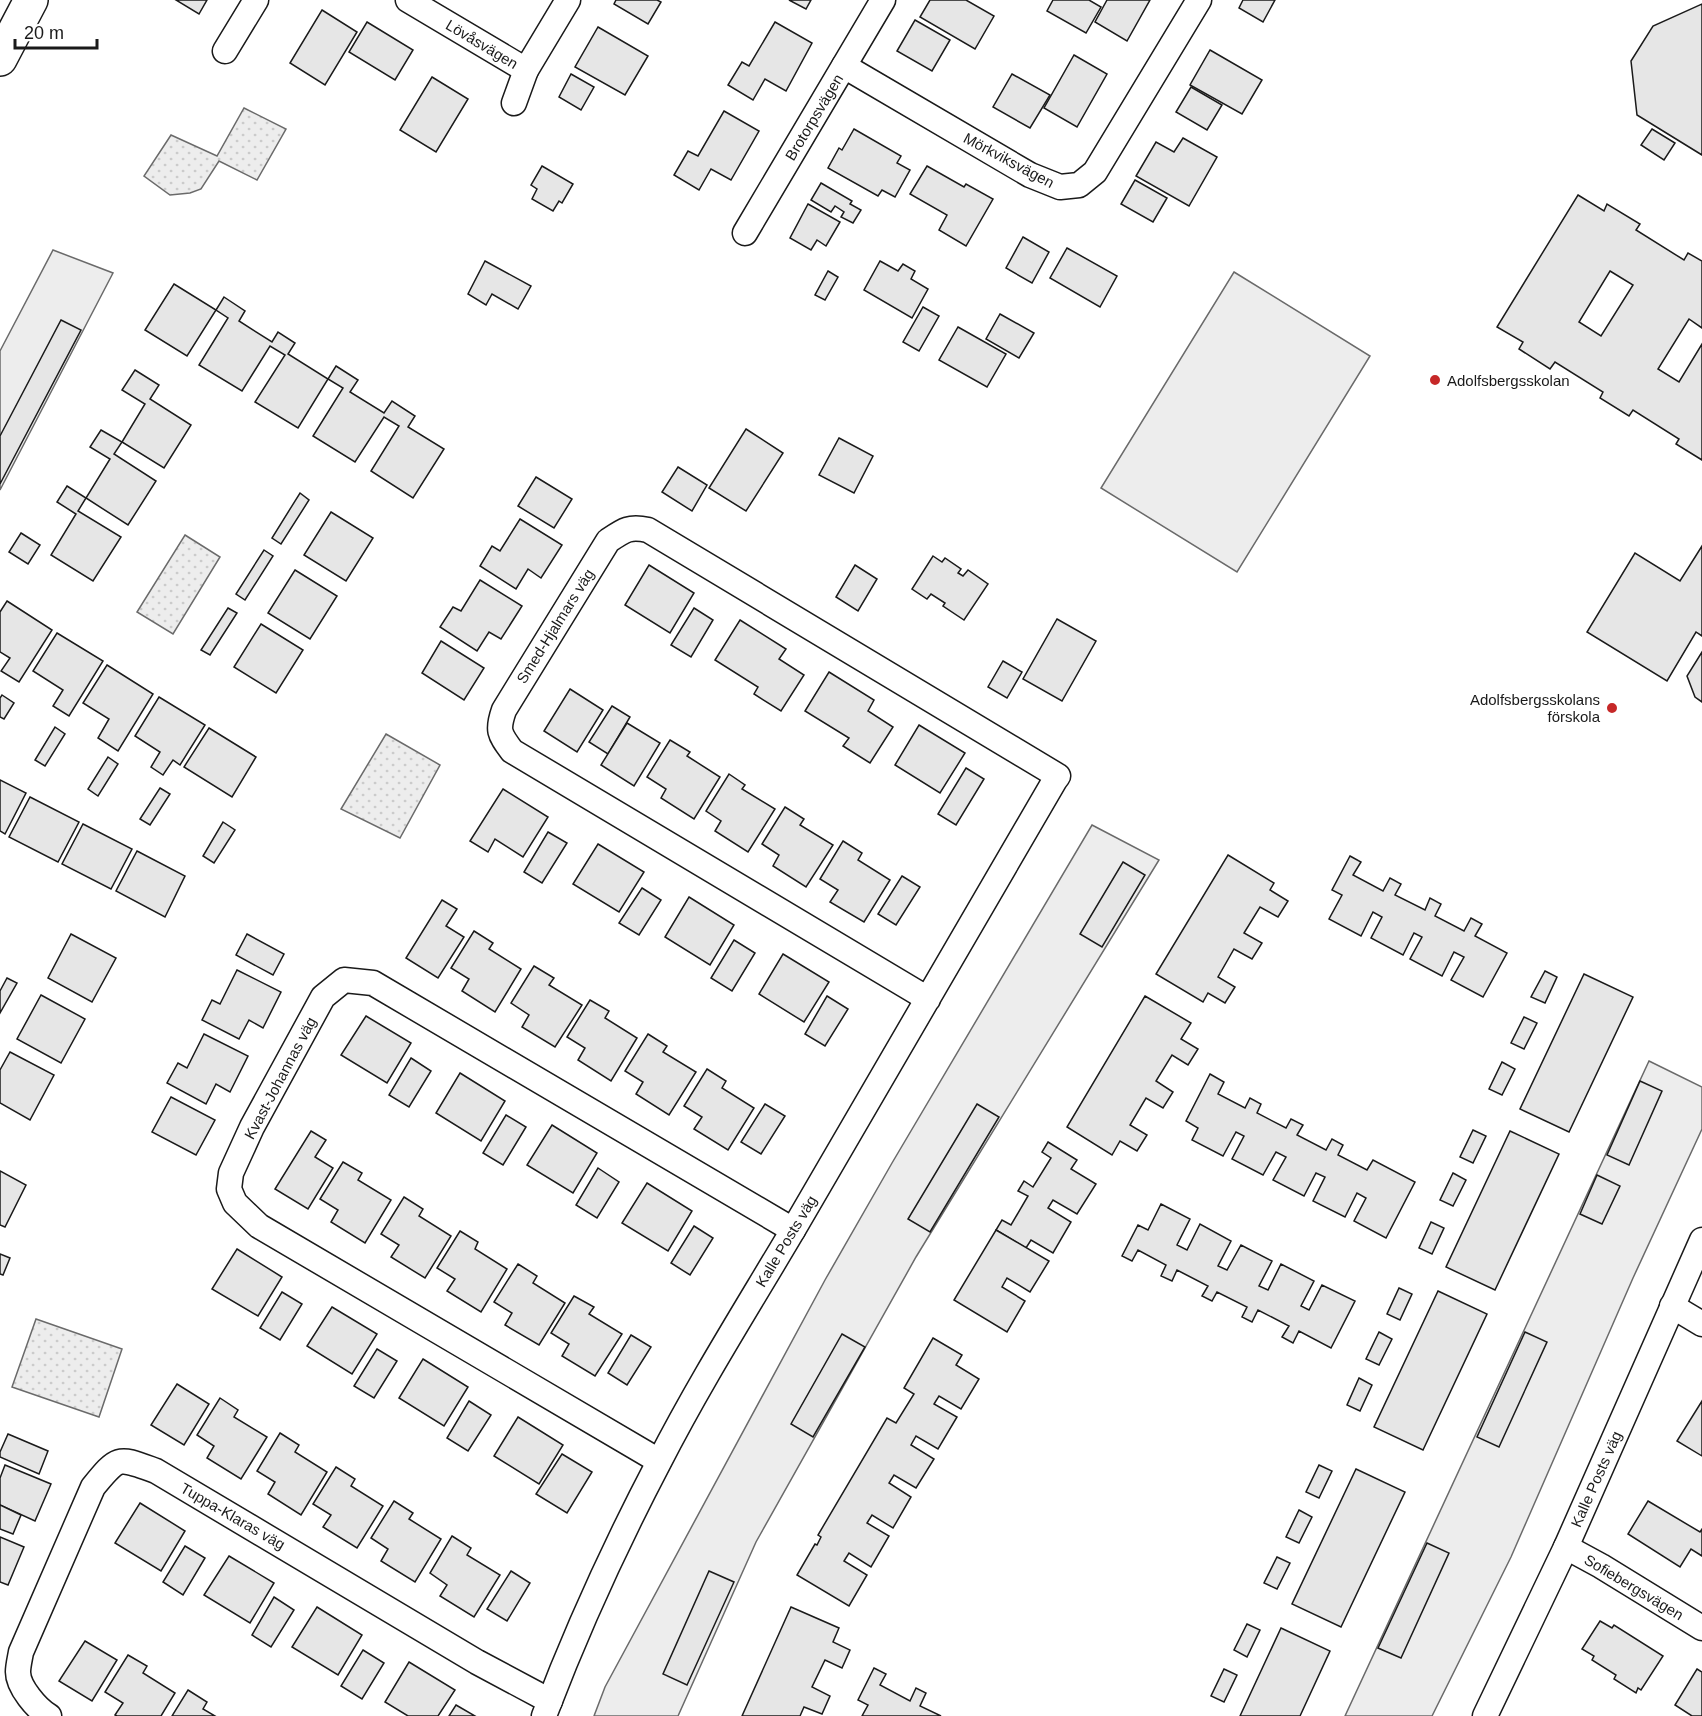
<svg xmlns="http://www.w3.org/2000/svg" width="1702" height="1716" viewBox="0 0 1702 1716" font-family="Arial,sans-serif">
<defs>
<pattern id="park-dots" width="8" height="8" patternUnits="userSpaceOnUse" patternTransform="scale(1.5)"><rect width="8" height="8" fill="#ededed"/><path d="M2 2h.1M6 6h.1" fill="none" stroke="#cbcbcb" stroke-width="1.8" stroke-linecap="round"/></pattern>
</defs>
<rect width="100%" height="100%" fill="#fff"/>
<g fill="#ededed" stroke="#6a6a6a" stroke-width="1.5">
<polygon points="53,250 113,273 0,490 0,351"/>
<polygon points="1234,272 1370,356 1237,572 1101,488"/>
<polygon points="1092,825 1159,860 916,1257 756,1542 678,1716 594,1716 605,1687 825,1280 892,1163"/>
<polygon points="1649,1061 1702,1087 1702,1129 1633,1278 1511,1557 1432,1716 1345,1716"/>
</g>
<g fill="url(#park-dots)" stroke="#6a6a6a" stroke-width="1.5">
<polygon points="244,108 286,129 257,180 219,161 201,189 190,193 170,195 144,176 171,135 217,156"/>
<polygon points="185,535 220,557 173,634 137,612"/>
<polygon points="386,734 440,765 400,838 341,809"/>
<polygon points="36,1319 122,1349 99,1417 12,1387"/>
</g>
<g fill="#e6e6e6" stroke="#1a1a1a" stroke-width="1.5" fill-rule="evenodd">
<polygon points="176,0 207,0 199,14"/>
<polygon points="616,0 657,0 661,2 648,24 614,4"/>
<polygon points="789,0 811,0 806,9"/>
<polygon points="930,0 966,0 994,16 975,49 920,17"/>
<polygon points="1053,0 1089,0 1101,7 1086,33 1047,11"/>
<polygon points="1107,0 1150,0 1127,41 1095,22"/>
<polygon points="1243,0 1275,0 1263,22 1239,8"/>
<polygon points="1702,4 1702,155 1637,115 1631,61 1653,26"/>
<polygon points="322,10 357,32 325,85 290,63"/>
<polygon points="915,20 950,40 932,71 897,51"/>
<polygon points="367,22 413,50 395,80 349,52"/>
<polygon points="775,22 812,43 786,91 765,79 753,100 728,85 742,62 749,66"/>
<polygon points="598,27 648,56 625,95 575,67"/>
<polygon points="1210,50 1262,80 1242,114 1190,85"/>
<polygon points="1074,55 1107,74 1077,127 1044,108"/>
<polygon points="571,74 594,87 581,110 559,97"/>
<polygon points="1012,74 1050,95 1030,128 993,107"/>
<polygon points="432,77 468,99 436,152 400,130"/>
<polygon points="1191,87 1222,105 1207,130 1176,112"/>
<polygon points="724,111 759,131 731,180 711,169 699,190 674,175 688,151 698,156"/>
<polygon points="854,129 901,156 897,163 910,170 895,197 882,190 878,196 828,168 839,148 842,150"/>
<polygon points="1652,129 1675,143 1664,160 1641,145"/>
<polygon points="1183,138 1217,157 1189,206 1136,176 1156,142 1174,152"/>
<polygon points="542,166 573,184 562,203 559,201 553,211 532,199 537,189 531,185"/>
<polygon points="927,166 964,187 966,184 993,199 966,246 939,230 947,215 910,194"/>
<polygon points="1135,180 1167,198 1153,222 1121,204"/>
<polygon points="821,183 852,201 850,204 861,210 853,223 841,217 844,212 835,206 831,212 811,200"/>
<path d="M1578,195l26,16 3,-7 33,20 -4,6 48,30 4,-7 14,8v67l-13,-9 -31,50 21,13 23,-38v116l-26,-16 3,-5 -46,-29 -4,6 -29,-18 3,-6 -48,-30 -5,7 -31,-20 4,-7 -26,-15zM1610,271l23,14 -32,51 -22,-14z"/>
<polygon points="808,204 840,222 826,246 817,240 811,250 790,238"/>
<polygon points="1023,237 1049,252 1032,283 1006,268"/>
<polygon points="1067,248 1117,276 1100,307 1050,278"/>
<polygon points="485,261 531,286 518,309 492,294 486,305 468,294"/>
<polygon points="880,261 898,271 903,264 915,271 911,279 928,289 912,318 864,290"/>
<polygon points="828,271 838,277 825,300 815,295"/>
<polygon points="174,284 216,310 187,356 145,330"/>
<polygon points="224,297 245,311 239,321 272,342 278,332 295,343 288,354 328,379 298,428 255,402 285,355 270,346 242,391 199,365 228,318 216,310"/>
<polygon points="923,307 939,316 919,351 903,342"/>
<polygon points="1000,314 1034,333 1019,358 986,339"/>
<polygon points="61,320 81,330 0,484 0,436"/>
<polygon points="958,327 1006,354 987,387 939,360"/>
<polygon points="336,366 358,380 350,392 384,413 392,401 415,416 408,427 444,449 413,498 371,471 399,426 384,417 355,462 313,436 343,388 328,379"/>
<polygon points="135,370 159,385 150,399 191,425 164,468 122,442 145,404 122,390"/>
<polygon points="746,429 783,453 746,511 709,488"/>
<polygon points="101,430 122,442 114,454 156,481 128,525 86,498 110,459 90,447"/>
<polygon points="839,438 873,456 854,493 819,475"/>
<polygon points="678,467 707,485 692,511 662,492"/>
<polygon points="536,477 572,499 554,528 518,506"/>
<polygon points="67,486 86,498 78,511 121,537 93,581 51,555 76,514 57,502"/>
<polygon points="300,493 309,500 281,544 272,538"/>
<polygon points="331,512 373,538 346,581 304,555"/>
<polygon points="520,519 562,545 541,578 528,569 516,589 480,566 492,546 500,551"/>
<polygon points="21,533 40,545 28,564 9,552"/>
<polygon points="1702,546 1702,636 1696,632 1667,681 1587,632 1635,553 1680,581"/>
<polygon points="264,550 273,556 245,600 236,594"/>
<polygon points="933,556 942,562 945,558 961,569 958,573 963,576 968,570 988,584 964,620 943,606 945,603 931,594 927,599 912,589"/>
<polygon points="649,565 694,593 670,633 625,605"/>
<polygon points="855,565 877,579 858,611 836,597"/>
<polygon points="295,570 337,596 310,639 268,613"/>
<polygon points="480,580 522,606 501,639 489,632 477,651 440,627 453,607 461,611"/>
<polygon points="7,601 52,630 19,682 1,671 10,658 0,652 0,612"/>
<polygon points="228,608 237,613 210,655 201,650"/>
<polygon points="694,608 713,620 691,657 671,645"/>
<polygon points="1057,619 1096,641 1062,701 1023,679"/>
<polygon points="740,620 786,649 779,659 804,675 781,711 754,694 758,687 715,660"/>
<polygon points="261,624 303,650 276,693 234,667"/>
<polygon points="57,633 103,661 69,716 53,706 63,690 33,671"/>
<polygon points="441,641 484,668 464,700 422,673"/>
<polygon points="1702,652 1702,702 1695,697 1687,676"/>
<polygon points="1003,661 1022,672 1007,698 988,687"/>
<polygon points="107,665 153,694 118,751 98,738 109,719 83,703"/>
<polygon points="829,672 874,700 868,711 893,727 870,763 843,746 849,738 805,711"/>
<polygon points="570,689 603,710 577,752 544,731"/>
<polygon points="2,695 14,703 4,719 0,717 0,698"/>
<polygon points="159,697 205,725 180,765 173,760 163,775 151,767 160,752 135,736"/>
<polygon points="612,706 630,717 608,754 589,742"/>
<polygon points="627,723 660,743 634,786 601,765"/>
<polygon points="919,725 965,753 940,793 895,765"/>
<polygon points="55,727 65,734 45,766 35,760"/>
<polygon points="209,728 256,757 232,797 184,767"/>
<polygon points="670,740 690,752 687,756 720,777 694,819 661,798 666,789 647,777"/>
<polygon points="108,757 118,764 98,796 88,789"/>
<polygon points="966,768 984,779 956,825 938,814"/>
<polygon points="729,774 745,785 742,789 775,809 748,852 715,831 721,821 706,811"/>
<polygon points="0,780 26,793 5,834 0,831"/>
<polygon points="160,788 170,794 150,825 140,819"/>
<polygon points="503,789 548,817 523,857 495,839 488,852 470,841"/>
<polygon points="30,797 79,822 58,862 9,837"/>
<polygon points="785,807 804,819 800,825 833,845 806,887 773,866 779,855 762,844"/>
<polygon points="223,822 235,830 214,863 203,856"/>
<polygon points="83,824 132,849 111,889 62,864"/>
<polygon points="548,832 567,843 542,883 524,872"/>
<polygon points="843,841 862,853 858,860 890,880 864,922 830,902 838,890 820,879"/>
<polygon points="598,844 644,872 619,912 573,884"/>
<polygon points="137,851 185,876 165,917 116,891"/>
<polygon points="1228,855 1274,883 1270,890 1288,901 1278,917 1260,907 1244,933 1262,943 1252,959 1234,949 1218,977 1235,987 1225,1003 1208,993 1203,1002 1156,974"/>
<polygon points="1350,856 1361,862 1353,875 1383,891 1390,878 1401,884 1395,895 1425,910 1430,898 1441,904 1435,916 1464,931 1471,918 1482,924 1475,936 1507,953 1483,997 1451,980 1464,957 1454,952 1442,976 1410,959 1422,937 1414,933 1403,955 1371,938 1382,917 1373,912 1361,936 1329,919 1342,895 1332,890"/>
<polygon points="1123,862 1145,875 1102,947 1080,934"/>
<polygon points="902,876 920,887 896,925 878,914"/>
<polygon points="642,888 661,900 639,935 619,923"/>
<polygon points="689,897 734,925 710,965 665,937"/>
<polygon points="442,900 457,909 446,926 464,937 438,978 406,958"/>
<polygon points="474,931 493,943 489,949 521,969 495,1012 462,991 469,979 451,968"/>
<polygon points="71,934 116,958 92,1002 48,978"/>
<polygon points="247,934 284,954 273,975 236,955"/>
<polygon points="734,940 755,953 732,991 711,978"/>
<polygon points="783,954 829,982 804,1022 759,994"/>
<polygon points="534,966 554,978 549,985 582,1005 555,1047 522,1027 529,1015 511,1003"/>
<polygon points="237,970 281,992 263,1028 249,1020 239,1039 202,1020 212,1000 220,1004"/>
<polygon points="1545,971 1557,977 1545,1003 1531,997"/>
<polygon points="1584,974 1633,997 1569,1132 1520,1109"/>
<polygon points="7,978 17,983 0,1013 0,991"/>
<polygon points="41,995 85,1019 61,1063 17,1039"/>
<polygon points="827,996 848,1009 825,1046 805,1034"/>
<polygon points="1145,996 1191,1023 1181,1039 1198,1049 1188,1065 1172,1055 1156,1081 1173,1092 1163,1108 1146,1098 1130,1125 1147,1135 1137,1151 1120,1141 1112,1155 1067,1127"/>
<polygon points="590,1000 609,1011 605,1018 637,1038 611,1081 578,1060 585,1048 567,1037"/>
<polygon points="366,1016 411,1043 387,1083 341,1055"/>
<polygon points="1524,1017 1537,1023 1524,1049 1511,1043"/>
<polygon points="204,1034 248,1056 230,1092 216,1084 206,1104 167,1083 178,1063 187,1068"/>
<polygon points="648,1034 667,1046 663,1052 696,1072 669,1115 636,1094 643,1082 625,1071"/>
<polygon points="10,1052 54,1075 30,1120 0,1103 0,1070"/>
<polygon points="411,1058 431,1071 409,1107 389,1095"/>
<polygon points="1502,1062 1515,1069 1502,1095 1489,1089"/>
<polygon points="707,1069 726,1081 722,1088 754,1108 728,1150 694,1129 702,1117 684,1106"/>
<polygon points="460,1073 505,1101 481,1141 436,1113"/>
<polygon points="1210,1074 1224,1082 1218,1094 1245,1108 1250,1098 1261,1104 1257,1113 1286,1128 1291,1119 1303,1125 1297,1135 1326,1150 1332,1139 1343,1145 1338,1155 1367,1170 1373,1160 1415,1182 1386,1238 1354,1221 1366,1198 1357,1193 1345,1217 1313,1201 1325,1177 1316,1173 1304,1196 1273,1180 1286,1157 1276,1152 1263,1175 1232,1159 1244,1136 1236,1132 1223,1156 1192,1140 1198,1128 1186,1121"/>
<polygon points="1640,1081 1662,1091 1629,1165 1607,1155"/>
<polygon points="171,1097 215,1120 196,1155 152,1132"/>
<polygon points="765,1104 785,1116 761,1154 741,1142"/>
<polygon points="977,1104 999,1117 930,1232 908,1219"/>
<polygon points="506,1115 526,1127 503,1165 483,1153"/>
<polygon points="552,1125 597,1153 573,1193 527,1165"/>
<polygon points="1473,1130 1486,1136 1473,1163 1460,1157"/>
<polygon points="311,1131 326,1140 315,1157 333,1168 308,1209 275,1189"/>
<polygon points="1510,1131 1559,1154 1495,1290 1446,1267"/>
<polygon points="1048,1142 1077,1160 1071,1169 1096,1184 1077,1214 1053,1200 1048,1208 1071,1222 1053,1253 1031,1240 1026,1248 996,1230 1002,1220 1011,1225 1028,1196 1018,1191 1024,1181 1033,1187 1051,1158 1042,1152"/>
<polygon points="343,1162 362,1173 358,1180 391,1200 365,1243 331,1222 338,1210 320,1199"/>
<polygon points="598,1168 619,1182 597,1218 576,1205"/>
<polygon points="0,1171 26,1185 5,1227 0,1225"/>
<polygon points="1453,1173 1466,1180 1453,1206 1440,1200"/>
<polygon points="1597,1175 1620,1186 1602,1224 1580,1214"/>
<polygon points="647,1183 692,1211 668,1251 622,1223"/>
<polygon points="404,1197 423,1209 419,1216 451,1236 425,1278 391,1257 399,1245 381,1234"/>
<polygon points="1161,1204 1190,1219 1177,1245 1187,1250 1200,1224 1231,1241 1218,1266 1227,1270 1241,1245 1272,1261 1259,1286 1268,1290 1281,1264 1314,1281 1301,1306 1309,1310 1322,1285 1355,1301 1331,1348 1299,1331 1293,1343 1282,1337 1289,1326 1258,1310 1252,1322 1242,1317 1247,1307 1217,1292 1212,1301 1202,1296 1208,1286 1177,1270 1172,1281 1161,1276 1166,1265 1138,1250 1132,1261 1122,1256 1138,1225 1148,1230"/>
<polygon points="1431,1222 1444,1228 1432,1254 1419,1248"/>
<polygon points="694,1226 713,1238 690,1275 671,1263"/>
<polygon points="996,1230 1049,1261 1030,1292 1007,1278 1002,1287 1025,1301 1007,1332 954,1300"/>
<polygon points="460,1231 478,1242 475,1249 507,1269 481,1312 447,1291 455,1279 437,1268"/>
<polygon points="237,1249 282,1277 258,1316 212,1289"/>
<polygon points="0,1254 10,1258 3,1275 0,1274"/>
<polygon points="518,1264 537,1276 533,1283 565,1303 539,1345 505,1325 512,1313 494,1302"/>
<polygon points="1399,1288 1412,1294 1400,1320 1387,1314"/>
<polygon points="1438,1291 1487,1314 1423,1450 1374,1427"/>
<polygon points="282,1292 302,1304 280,1340 260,1328"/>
<polygon points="574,1296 594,1307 589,1314 622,1334 595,1376 562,1356 569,1344 551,1333"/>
<polygon points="332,1307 377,1334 352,1374 307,1346"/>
<polygon points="1379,1332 1392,1339 1379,1365 1366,1359"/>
<polygon points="1525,1332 1547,1342 1499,1447 1477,1437"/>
<polygon points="842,1334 865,1347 813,1437 791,1424"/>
<polygon points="631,1335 651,1347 627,1385 608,1373"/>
<polygon points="933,1338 962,1355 956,1365 979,1379 961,1409 939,1396 934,1404 957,1417 938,1449 916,1436 911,1445 934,1459 916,1488 894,1475 889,1483 911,1497 893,1528 872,1515 867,1523 889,1536 871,1567 849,1553 844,1561 867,1575 849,1606 797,1575 815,1544 817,1545 821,1537 818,1535 887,1418 896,1423 914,1394 904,1388"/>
<polygon points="377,1349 397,1361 374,1398 354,1386"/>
<polygon points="423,1359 468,1387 444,1426 399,1398"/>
<polygon points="1359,1378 1372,1385 1360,1411 1347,1405"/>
<polygon points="177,1384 209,1404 184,1445 151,1425"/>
<polygon points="220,1398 238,1410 234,1417 267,1437 241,1479 207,1458 214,1446 197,1435"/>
<polygon points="469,1401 491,1415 468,1451 447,1438"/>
<polygon points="1702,1401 1702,1456 1677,1441"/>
<polygon points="518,1417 563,1445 539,1484 494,1456"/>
<polygon points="280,1433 299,1445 295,1452 327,1472 301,1515 268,1494 275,1482 257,1471"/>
<polygon points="8,1434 48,1451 39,1474 0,1457 0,1452"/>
<polygon points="562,1454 592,1472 567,1513 536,1494"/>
<polygon points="5,1465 51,1484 35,1521 0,1505 0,1478"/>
<polygon points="1319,1465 1332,1471 1319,1498 1306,1492"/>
<polygon points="336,1467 355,1479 351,1486 383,1506 357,1548 323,1527 331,1515 313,1504"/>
<polygon points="1356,1469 1405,1492 1341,1627 1292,1604"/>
<polygon points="394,1501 413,1513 409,1519 441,1539 415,1582 381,1561 388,1549 371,1538"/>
<polygon points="1648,1501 1700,1532 1702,1529 1702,1556 1691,1549 1680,1567 1628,1534"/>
<polygon points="140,1503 185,1531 161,1571 115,1543"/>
<polygon points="0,1505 21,1515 13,1534 0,1529"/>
<polygon points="1299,1510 1312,1517 1299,1543 1286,1537"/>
<polygon points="452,1536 471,1548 467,1555 500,1575 474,1617 440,1596 447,1585 430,1573"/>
<polygon points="0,1537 24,1547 8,1585 0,1582"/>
<polygon points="1427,1543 1449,1553 1401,1658 1378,1648"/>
<polygon points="185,1546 205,1558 183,1595 163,1582"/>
<polygon points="229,1556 274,1583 250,1623 204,1595"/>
<polygon points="1277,1557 1290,1563 1277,1589 1264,1583"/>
<polygon points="511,1571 530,1583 507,1621 487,1609"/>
<polygon points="709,1571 734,1582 687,1685 663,1674"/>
<polygon points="274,1597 294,1610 271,1647 252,1635"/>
<polygon points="317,1607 362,1635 338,1675 292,1647"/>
<polygon points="791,1607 839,1628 833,1642 850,1650 842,1668 825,1660 812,1687 830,1696 822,1714 804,1707 800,1716 742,1716"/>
<polygon points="1600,1621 1612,1628 1614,1625 1663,1656 1641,1690 1638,1688 1636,1693 1614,1679 1616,1675 1592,1660 1594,1656 1582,1649"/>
<polygon points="1247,1624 1260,1630 1247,1657 1234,1650"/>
<polygon points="1281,1628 1330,1651 1300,1716 1240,1716"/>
<polygon points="85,1641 117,1660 92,1701 59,1681"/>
<polygon points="363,1650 384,1663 362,1699 341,1686"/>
<polygon points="128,1655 147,1666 143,1673 175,1693 161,1716 117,1716 115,1715 123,1703 105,1692"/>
<polygon points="409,1662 455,1690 438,1716 408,1716 385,1702"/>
<polygon points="874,1668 886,1674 880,1685 910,1701 916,1688 926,1693 920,1706 941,1716 862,1716 868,1705 858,1700"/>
<polygon points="1224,1669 1237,1675 1224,1702 1211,1696"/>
<polygon points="1697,1669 1702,1672 1702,1716 1692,1716 1675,1705"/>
<polygon points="188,1690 207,1702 203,1709 215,1716 172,1716"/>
<polygon points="456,1705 475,1716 449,1716"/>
</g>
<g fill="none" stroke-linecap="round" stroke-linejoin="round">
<g stroke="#1a1a1a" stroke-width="27">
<g id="street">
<polyline points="408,0 526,70 568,0"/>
<polyline points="225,51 256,0"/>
<polyline points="844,66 1030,175 1060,187 1079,185 1095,172 1199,0"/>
<polyline points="514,103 526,70"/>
<polyline points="745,233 883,0"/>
<polyline points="1672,1306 1702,1324"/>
<polyline points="659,1461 259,1226 235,1203 229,1189 231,1173 252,1127 323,997 344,980 373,983 793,1230"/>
<polyline points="1566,1547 1601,1566 1702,1628"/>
<path d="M49,1716c-12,-7 -31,-29 -31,-44 0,-6 2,-14 3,-20l72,-165c26,-32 25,-30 63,-16l321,191 73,39"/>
<path d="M544,1716c33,-87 72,-172 115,-254 42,-82 91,-159 137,-237 86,-149 173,-297 259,-445l3,-4 -410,-246c-19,-4 -24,0 -40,11l-104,169c-7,20 -5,24 8,41l416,248"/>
<polyline points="1485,1716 1566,1547 1702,1240"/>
</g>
</g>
<g stroke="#1a1a1a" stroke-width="36">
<polyline id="secondary" points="0,59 31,0"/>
</g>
<use href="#street" stroke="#fff" stroke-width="24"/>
<use href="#secondary" stroke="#fff" stroke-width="33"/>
</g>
<g fill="#c62828" stroke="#fff" stroke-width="2">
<circle cx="1435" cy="380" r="6"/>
<circle cx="1612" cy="708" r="6"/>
</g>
<g text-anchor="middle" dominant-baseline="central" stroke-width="4.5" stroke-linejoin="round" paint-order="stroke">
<g font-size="15" fill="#1a1a1a" stroke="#fff">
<text transform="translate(482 44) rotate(31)">Lövåsvägen</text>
<text transform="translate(814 117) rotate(-59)">Brotorpsvägen</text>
<text transform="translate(1009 160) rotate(28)">Mörkviksvägen</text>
<text transform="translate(555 626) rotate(-58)">Smed-Hjalmars väg</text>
<text transform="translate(280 1078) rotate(-62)">Kvast-Johannas väg</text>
<text transform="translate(786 1241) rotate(-59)">Kalle Posts väg</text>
<text transform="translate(1596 1479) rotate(-66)">Kalle Posts väg</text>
<text transform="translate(233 1516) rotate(30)">Tuppa-Klaras väg</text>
<text transform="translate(1634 1587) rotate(31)">Sofiebergsvägen</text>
</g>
<g font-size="15" fill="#1a1a1a" stroke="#fff" text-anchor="start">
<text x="1447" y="380">Adolfsbergsskolan</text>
<text x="1600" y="699" text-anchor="end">Adolfsbergsskolans<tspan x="1600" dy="17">förskola</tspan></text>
</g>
</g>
<path d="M15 39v9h82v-9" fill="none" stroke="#1a1a1a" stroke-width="3"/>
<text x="24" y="39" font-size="18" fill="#1a1a1a" stroke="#ffffff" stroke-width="4.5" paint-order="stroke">20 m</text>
</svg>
